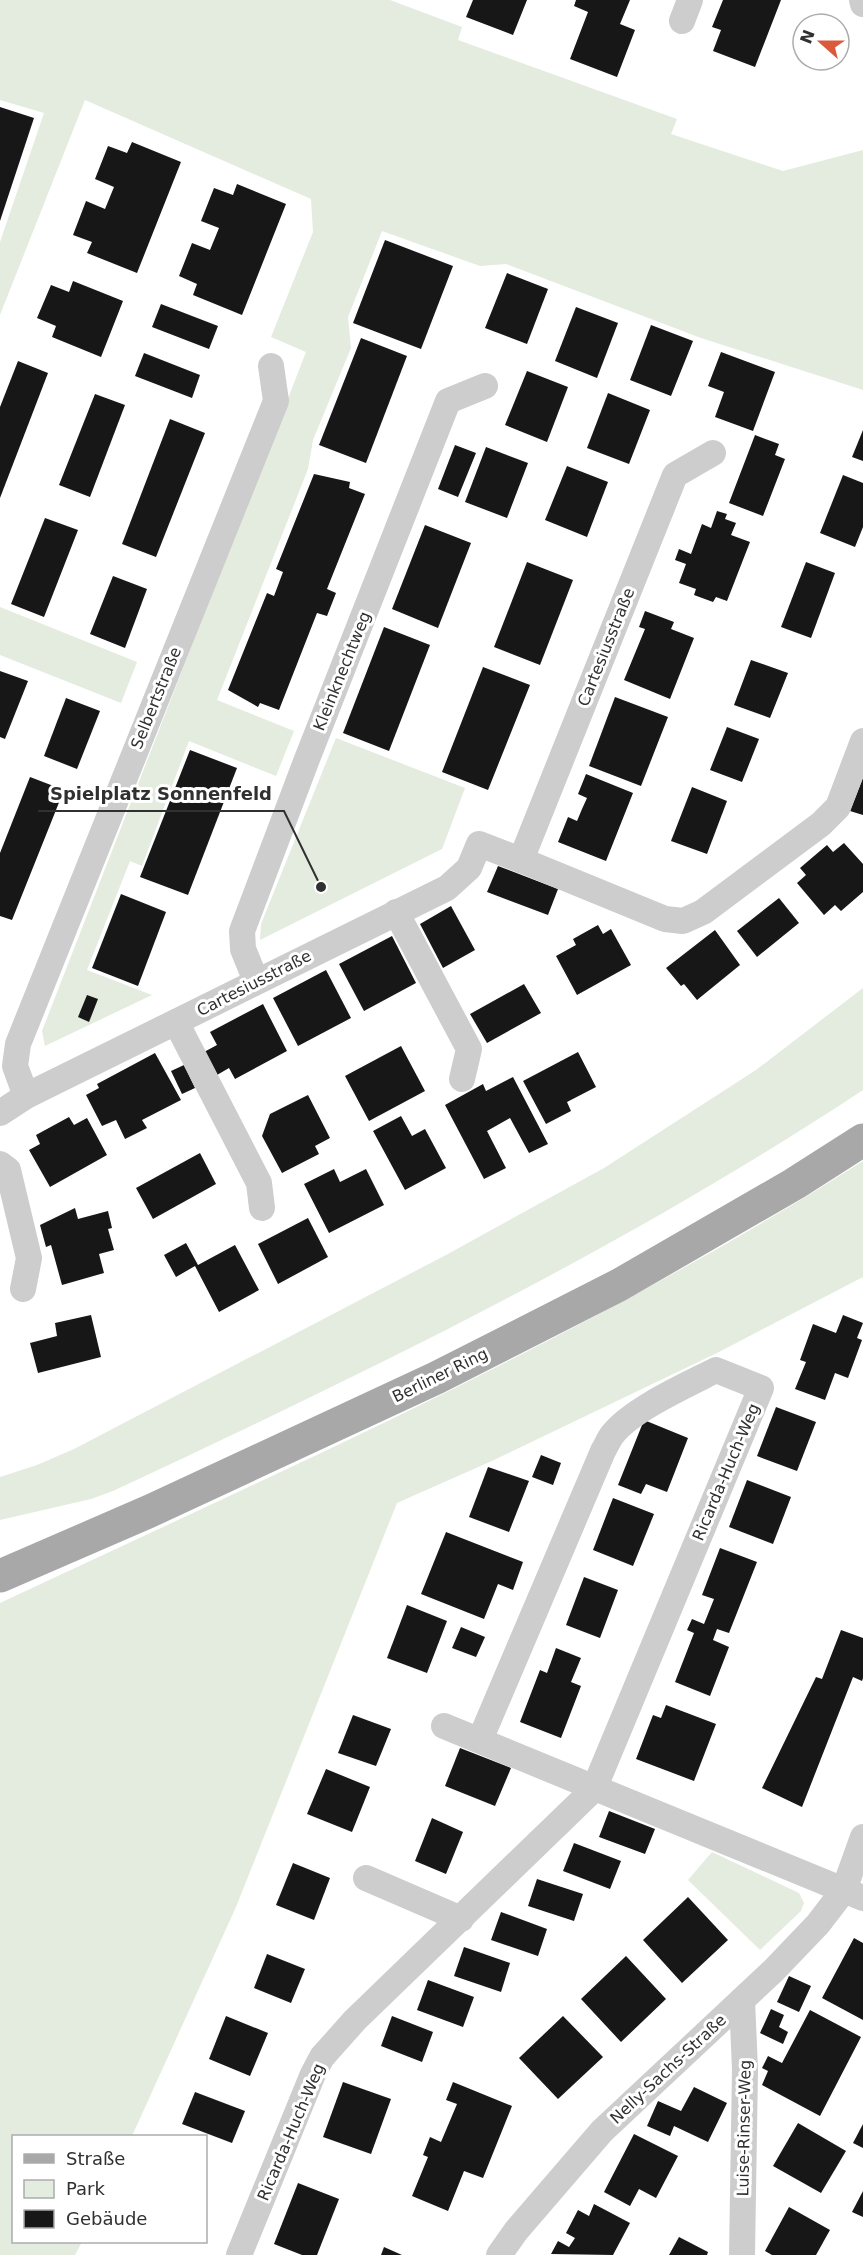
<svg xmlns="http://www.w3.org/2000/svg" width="863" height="2255" viewBox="0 0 863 2255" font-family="'DejaVu Sans',sans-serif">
<rect width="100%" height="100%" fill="#fff"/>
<g fill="#e3ecdf">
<polygon points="0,0 390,0 462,27 458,40 677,119 671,134 783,171 863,150 863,390 701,338 506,264 480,266 382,231 348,317 351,348 313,440 308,469 217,700 294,731 276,776 189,741 142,866 130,861 87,970 152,995 45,1046 42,1031 306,352 271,337 313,232 311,199 85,100 0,315 0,242 44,113 0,100"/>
<polygon points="0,607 137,662 121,703 0,655"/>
<polygon points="336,738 465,788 442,849 260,940 261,924"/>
<path d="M863,988v102c-237,157 -493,281 -750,401l-22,8 -91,21v-43l37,-12 37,-16 372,-194 158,-87 152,-98z"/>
<path d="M863,1161v116l-146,76 -223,107 -97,43 -161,404 -104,229h-118v106h68l-7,13h-75v-652c292,-137 590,-268 863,-442z"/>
<polygon points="712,1852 799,1893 804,1903 801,1911 760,1950 688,1880"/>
</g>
<g fill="#171717">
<polygon points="473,0 527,0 513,35 466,17"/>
<polygon points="576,0 630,0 620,24 635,30 617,77 570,59 588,12 574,6"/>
<polygon points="723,0 781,0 755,67 713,51 721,30 712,27"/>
<polygon points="0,107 34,118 0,221"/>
<polygon points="132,142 181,162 137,273 87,253 92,242 73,235 86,201 105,209 114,187 95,179 108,146 127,153"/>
<polygon points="237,184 286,204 242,315 193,295 197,284 179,276 192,243 210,250 219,228 201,221 214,188 233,195"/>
<polygon points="385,240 453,266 421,349 353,323"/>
<polygon points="507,273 548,289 527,344 485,328"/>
<polygon points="73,281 123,301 101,357 52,337 56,326 37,318 51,285 69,292"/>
<polygon points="161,304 218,326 209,349 152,327"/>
<polygon points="576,307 618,323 597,378 555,361"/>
<polygon points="651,325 693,341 671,396 630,380"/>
<polygon points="361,338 407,356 366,463 319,445"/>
<polygon points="721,352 775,372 753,431 715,417 724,392 708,386"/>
<polygon points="144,353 200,375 192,398 135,376"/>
<polygon points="18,361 48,373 0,498 0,407"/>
<polygon points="527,371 568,387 547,442 505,425"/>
<polygon points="608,393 650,410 629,464 587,448"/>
<polygon points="95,394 125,405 90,497 59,485"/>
<polygon points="170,419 205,433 156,557 122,544"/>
<polygon points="863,430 863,461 852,457"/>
<polygon points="755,435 779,444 775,455 785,459 763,516 729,503"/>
<polygon points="455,445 476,453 458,497 438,489"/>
<polygon points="486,447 528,463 507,518 465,502"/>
<polygon points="567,466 608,482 587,537 545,520"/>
<polygon points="314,474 350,482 349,488 365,494 327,589 336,593 327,616 317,613 279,710 260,703 258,707 228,690 267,593 274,596 283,572 276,569"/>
<polygon points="843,475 863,483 863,527 855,547 820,533"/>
<polygon points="717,511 727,514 725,519 736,523 731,535 750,542 727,601 716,597 713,602 694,595 696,589 679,583 686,564 675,560 679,549 691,554 702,524 711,528"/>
<polygon points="45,518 78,530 44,617 11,604"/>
<polygon points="425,525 471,543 438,628 392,609"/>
<polygon points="527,562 573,580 540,665 494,647"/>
<polygon points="806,562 835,573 811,638 781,627"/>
<polygon points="113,576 147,589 125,648 90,634"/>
<polygon points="645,611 674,622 671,629 694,638 670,699 624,680 645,629 639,627"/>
<polygon points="384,627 430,645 389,751 343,733"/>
<polygon points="751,660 788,673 770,718 734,705"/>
<polygon points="483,667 530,685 488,790 442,772"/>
<polygon points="0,671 28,681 5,739 0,737"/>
<polygon points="615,697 668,717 641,786 589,766"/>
<polygon points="66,698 100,711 77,769 44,756"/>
<polygon points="727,727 759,739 742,782 710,770"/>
<polygon points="190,750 237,768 188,895 140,877"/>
<polygon points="586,774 633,793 606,861 558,842 568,817 577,821 582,809 587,798 578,794"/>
<polygon points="30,777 64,790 12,920 0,916 0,853"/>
<polygon points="863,778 863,815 850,811"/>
<polygon points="692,787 727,801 707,854 671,841"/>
<polygon points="844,843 863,864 863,892 841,911 835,905 824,915 797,883 806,875 800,868 827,845 833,852"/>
<polygon points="498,866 558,889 548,915 487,892"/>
<polygon points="121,894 166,912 138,986 92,968"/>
<polygon points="779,898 799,923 757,957 737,931"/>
<polygon points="451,906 475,950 443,968 420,924"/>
<polygon points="598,925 603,934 611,929 631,965 577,995 556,956 576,945 573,939"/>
<polygon points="715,930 740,965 697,1000 684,984 681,986 666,968"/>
<polygon points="392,936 416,983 364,1011 339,964"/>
<polygon points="326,970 351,1018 298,1046 273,998"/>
<polygon points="524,984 541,1013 487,1043 470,1014"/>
<polygon points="87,995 98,999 89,1022 78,1017"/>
<polygon points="263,1004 287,1051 235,1079 229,1068 217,1075 204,1052 217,1045 210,1032"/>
<polygon points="401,1046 425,1091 369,1121 345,1076"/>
<polygon points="578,1052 596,1087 567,1102 571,1111 546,1124 523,1081"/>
<polygon points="155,1053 181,1100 142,1120 147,1128 125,1139 116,1120 102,1126 86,1095 99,1088 97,1084"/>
<polygon points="184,1065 195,1088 182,1094 171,1071"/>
<polygon points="513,1077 548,1144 529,1153 510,1118 487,1131 506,1168 484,1179 445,1105 483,1084 486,1091"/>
<polygon points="308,1095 330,1138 315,1146 319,1154 282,1173 262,1136 270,1114"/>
<polygon points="401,1116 412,1136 425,1129 446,1168 405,1190 373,1131"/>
<polygon points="69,1117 74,1125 87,1118 107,1155 50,1187 29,1150 40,1144 36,1135"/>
<polygon points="200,1153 216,1184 153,1219 136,1188"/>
<polygon points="334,1169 340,1182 366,1169 384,1205 329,1233 304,1184"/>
<polygon points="75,1208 78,1219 108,1211 112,1228 108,1229 114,1250 99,1254 104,1273 62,1285 51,1245 46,1247 40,1225"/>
<polygon points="308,1218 328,1257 278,1284 258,1244"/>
<polygon points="186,1243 198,1265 235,1245 259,1290 219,1312 195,1266 176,1277 164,1255"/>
<polygon points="91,1315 101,1357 38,1373 30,1343 57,1336 55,1323"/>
<polygon points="843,1315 863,1323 857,1338 862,1340 848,1378 835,1373 825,1400 795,1389 806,1362 800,1360 813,1324 836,1333"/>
<polygon points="776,1407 816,1422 797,1471 757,1456"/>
<polygon points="644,1420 688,1438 667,1492 646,1484 641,1494 618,1485"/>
<polygon points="541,1455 561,1463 553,1485 532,1477"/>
<polygon points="488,1467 529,1481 509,1532 469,1517"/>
<polygon points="747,1480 791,1497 773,1544 729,1527"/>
<polygon points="613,1498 654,1514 633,1566 593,1550"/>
<polygon points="446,1532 523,1562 513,1590 498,1584 484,1619 421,1594"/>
<polygon points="720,1548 757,1562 729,1633 717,1629 713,1640 729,1647 710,1696 675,1682 694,1633 687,1630 692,1619 704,1624 714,1599 702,1595"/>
<polygon points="584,1577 618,1590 600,1638 566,1625"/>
<polygon points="407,1605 447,1621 427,1673 387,1658"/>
<polygon points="461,1627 485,1637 476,1657 452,1648"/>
<polygon points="841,1630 863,1638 863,1678 862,1681 853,1677 802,1807 762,1788 816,1677 822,1679"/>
<polygon points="556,1648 581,1658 571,1682 581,1686 561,1738 520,1722 540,1670 547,1673"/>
<polygon points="666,1705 716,1724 694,1781 636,1759 653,1715 661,1718"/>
<polygon points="353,1715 391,1729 376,1766 338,1753"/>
<polygon points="460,1748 511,1768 495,1806 445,1786"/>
<polygon points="326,1769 370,1787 352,1832 307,1814"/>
<polygon points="609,1811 655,1829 645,1854 599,1837"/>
<polygon points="432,1818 463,1832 446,1874 415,1861"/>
<polygon points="574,1843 621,1861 610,1889 563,1871"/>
<polygon points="293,1863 330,1878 314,1920 276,1905"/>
<polygon points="537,1879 583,1894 574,1921 528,1906"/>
<polygon points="688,1897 728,1940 682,1983 643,1940"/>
<polygon points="501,1912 547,1929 538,1956 491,1940"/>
<polygon points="854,1938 863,1943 863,2020 822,1998"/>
<polygon points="464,1947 510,1963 501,1992 454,1976"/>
<polygon points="267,1954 305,1969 291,2003 254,1988"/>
<polygon points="626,1956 666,1999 621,2042 581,1999"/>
<polygon points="789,1976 811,1986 799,2012 777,2002"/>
<polygon points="428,1980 474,1997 463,2027 417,2010"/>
<polygon points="771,2009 784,2015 779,2027 788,2032 783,2044 760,2033"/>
<polygon points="810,2010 861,2037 820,2116 762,2085 768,2071 762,2068 768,2056 782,2063"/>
<polygon points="226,2016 268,2033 250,2076 209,2059"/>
<polygon points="392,2016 433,2032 422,2062 381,2046"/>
<polygon points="563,2016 603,2057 558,2099 519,2058"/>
<polygon points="343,2082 391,2099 371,2154 323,2137"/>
<polygon points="453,2082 512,2106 483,2178 464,2171 448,2211 412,2196 428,2157 423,2155 430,2137 441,2142 457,2104 446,2100"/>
<polygon points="694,2087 727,2103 708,2142 674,2126 670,2136 647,2126 658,2101 681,2111"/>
<polygon points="195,2092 245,2111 232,2143 182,2124"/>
<polygon points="798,2123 846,2151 821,2193 773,2166"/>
<polygon points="863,2124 863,2148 853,2143"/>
<polygon points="634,2134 678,2156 656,2198 639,2189 630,2206 604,2192"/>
<polygon points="298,2183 339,2199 317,2255 302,2255 274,2244"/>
<polygon points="863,2191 863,2217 852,2212"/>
<polygon points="594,2204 630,2223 613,2255 551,2254 558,2241 569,2247 575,2238 566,2233 578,2210 589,2216"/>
<polygon points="789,2207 830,2230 816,2255 772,2255 765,2251"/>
<polygon points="679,2237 708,2252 707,2255 669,2255"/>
<polygon points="384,2247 402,2255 381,2255"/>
</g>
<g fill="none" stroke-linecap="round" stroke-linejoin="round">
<g stroke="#cdcdcd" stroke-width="26">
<polyline points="862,0 863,4"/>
<polyline points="682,21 690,0"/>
<polyline points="521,860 665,919 683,921 703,912 821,824 838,807 863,741"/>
<polyline points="396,912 469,1049 462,1079"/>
<polyline points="256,981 243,949 242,931 307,759 448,401 485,386"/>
<polyline points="176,1022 259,1183 262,1208"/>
<polyline points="26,1096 15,1066 18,1044 276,401 271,366"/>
<polyline points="0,1113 26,1096 447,888 469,868 479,844 521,860 675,475 713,453"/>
<polyline points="0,1164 8,1170 29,1258 23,1289"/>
<polyline points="444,1726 863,1898"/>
<polyline points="366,1878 461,1919"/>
<path d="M239,2255l74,-181 9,-17 33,-37 239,-231 167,-401 -45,-18c-29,15 -84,39 -104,65 -3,4 -6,11 -9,16l-123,289"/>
<polyline points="499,2255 516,2231 602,2131 773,1971 818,1924 844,1890 863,1837"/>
<polyline points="742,2255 745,2069 742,2000"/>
</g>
<polyline stroke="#a8a8a8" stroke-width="33" points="0,1576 150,1511 436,1378 619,1285 794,1184 863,1140"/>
</g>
<g text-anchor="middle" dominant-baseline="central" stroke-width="6" stroke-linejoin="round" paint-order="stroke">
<g font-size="16" fill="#303030" stroke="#fff">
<text transform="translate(606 647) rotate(-68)">Cartesiusstraße</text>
<text transform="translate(342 671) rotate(-68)">Kleinknechtweg</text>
<text transform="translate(156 698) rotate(-68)">Selbertstraße</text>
<text transform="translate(254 983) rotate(-27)">Cartesiusstraße</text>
<text transform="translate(440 1375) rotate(-26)">Berliner Ring</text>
<text transform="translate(726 1472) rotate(-67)">Ricarda-Huch-Weg</text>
<text transform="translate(668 2069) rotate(-43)">Nelly-Sachs-Straße</text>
<text transform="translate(744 2128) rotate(-89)">Luise-Rinser-Weg</text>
<text transform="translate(291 2132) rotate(-67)">Ricarda-Huch-Weg</text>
</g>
</g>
<path fill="none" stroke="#303030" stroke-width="2" d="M321 887L284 811H38"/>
<circle fill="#303030" stroke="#fff" stroke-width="2" cx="321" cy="887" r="6"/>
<g font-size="18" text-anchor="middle" font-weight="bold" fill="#303030" stroke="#fff" stroke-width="6" stroke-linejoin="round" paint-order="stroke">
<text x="161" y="800">Spielplatz Sonnenfeld</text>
</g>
<rect x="12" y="2135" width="195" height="108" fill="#ffffff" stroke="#acacac" stroke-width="1.5"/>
<rect x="24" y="2154" width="30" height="9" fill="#a8a8a8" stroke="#acacac" stroke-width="1.5"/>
<text x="66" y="2165" font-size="18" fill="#303030">Straße</text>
<rect x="24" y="2180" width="30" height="18" fill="#e3ecdf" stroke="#acacac" stroke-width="1.5"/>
<text x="66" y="2195" font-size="18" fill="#303030">Park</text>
<rect x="24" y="2210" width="30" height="18" fill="#171717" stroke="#acacac" stroke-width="1.5"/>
<text x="66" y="2225" font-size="18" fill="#303030">Gebäude</text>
<g transform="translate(821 42) rotate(291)"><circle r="28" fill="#ffffff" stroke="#acacac" stroke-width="1.5"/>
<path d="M0-4.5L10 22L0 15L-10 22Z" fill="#db5a3e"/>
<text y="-9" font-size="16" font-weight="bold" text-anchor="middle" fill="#303030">N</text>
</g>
</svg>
